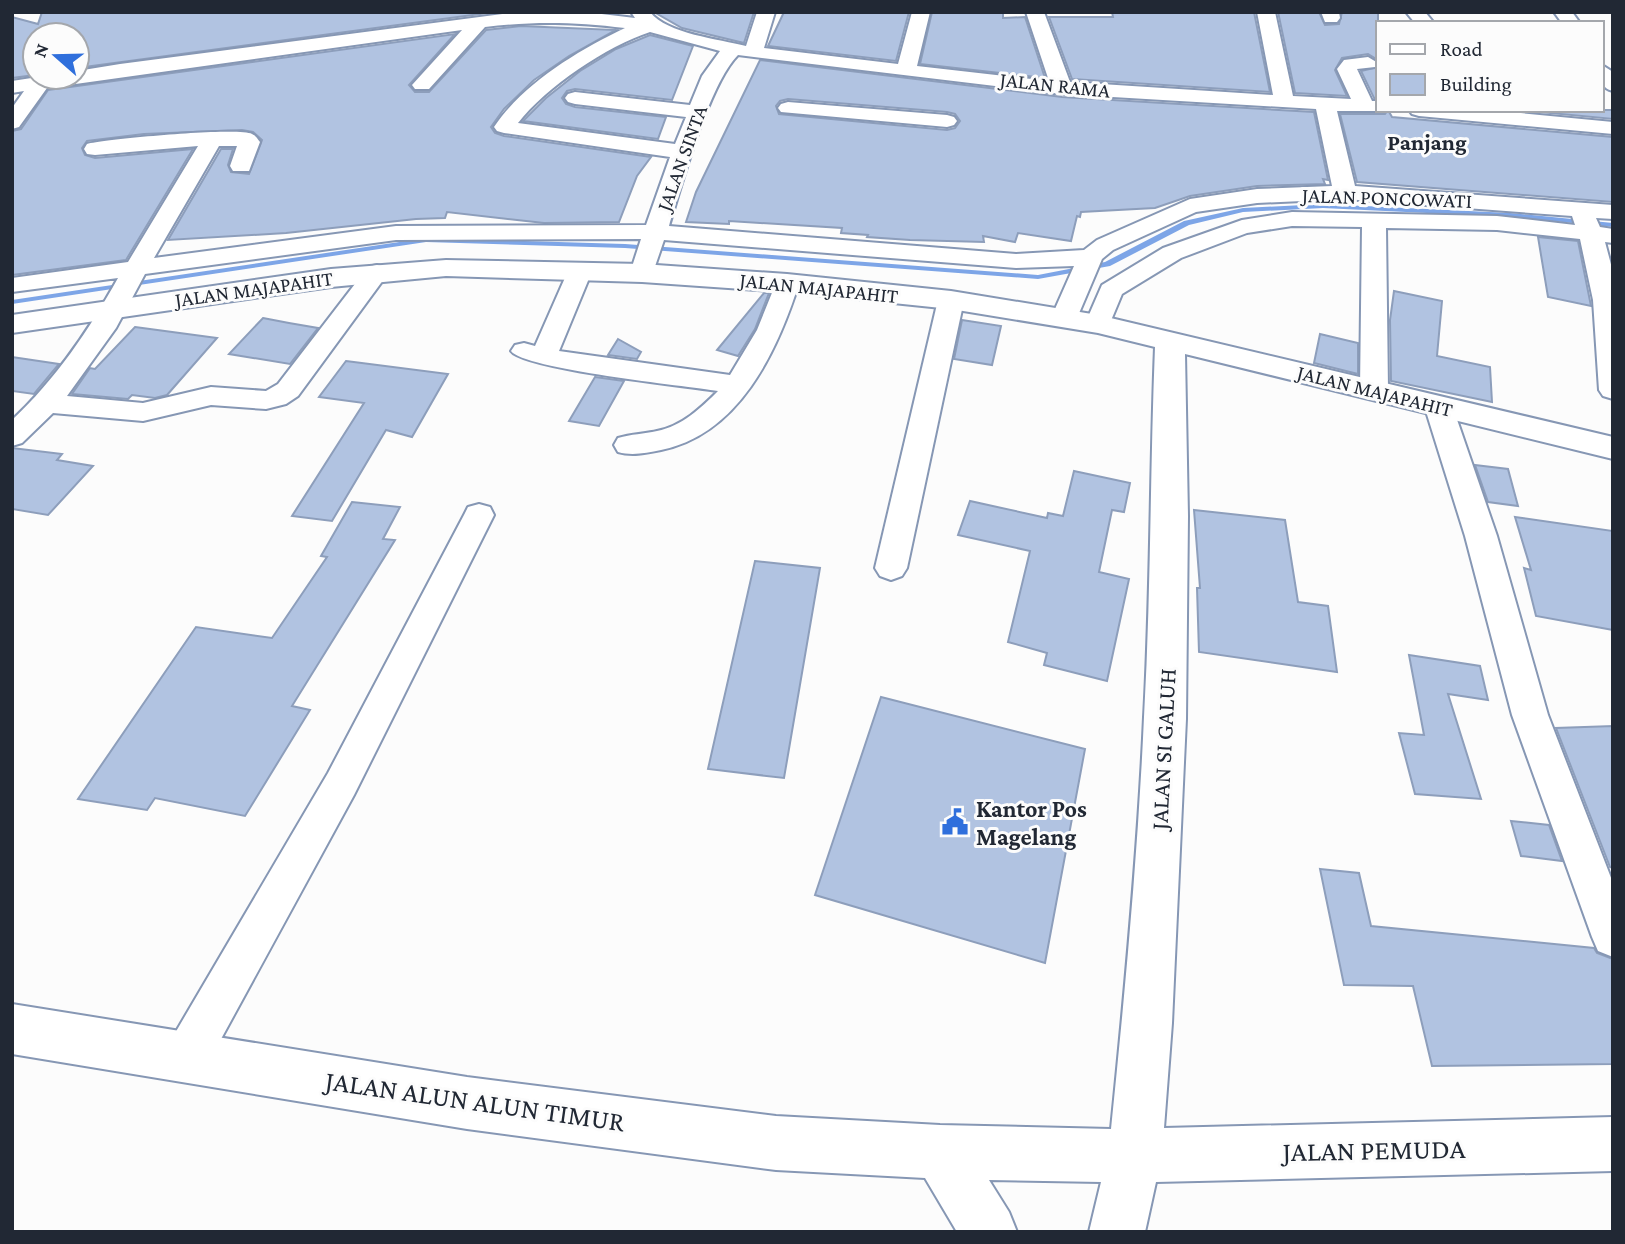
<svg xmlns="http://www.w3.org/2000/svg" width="1625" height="1244" viewBox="0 0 1625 1244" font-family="'Crimson Pro',serif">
<rect width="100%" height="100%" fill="#fcfcfc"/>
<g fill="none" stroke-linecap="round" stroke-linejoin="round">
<polygon fill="#7da5e7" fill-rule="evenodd" points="1323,204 1510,213 1613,223 1613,227 1510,217 1323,208 1243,212 1189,225 1110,266 1038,279 625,248 426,242 12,304 12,300 426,238 625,244 1038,275 1105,262 1184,221 1243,208"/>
</g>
<g fill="#b1c3e1" stroke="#8d9ebb" stroke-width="2" fill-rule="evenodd">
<polygon points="42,12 495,12 77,68 77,35 35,35 35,75 12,78 12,17 38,24"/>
<polygon points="654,12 754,12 744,43 682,28"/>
<polygon points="784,12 909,12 896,61 768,46"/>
<polygon points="932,12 1003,12 1003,18 1025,17 1045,78 920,64"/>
<polygon points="1112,12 1254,12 1270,92 1072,79 1049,17 1113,17"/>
<polygon points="1278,12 1319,12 1325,25 1339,24 1342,12 1378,12 1378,60 1368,54 1342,58 1335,70 1347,96 1295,93"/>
<polygon points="521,26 616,30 569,56 534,80 504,109 491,127 495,133 504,136 651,157 637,176 619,222 544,223 447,212 445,218 416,219 286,233 168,240 221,149 233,149 228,165 231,172 249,174 262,140 253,132 242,130 144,134 87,141 82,148 85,155 95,158 193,149 126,260 12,275 12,131 21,129 48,90 455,34 409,85 415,92 429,92 486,30"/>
<polygon points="650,35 693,46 672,100 575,89 567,91 562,98 566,104 575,107 666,117 658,139 523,121 546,98 580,71 616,49"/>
<path d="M760,60l302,37 252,15 14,68 -5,-1 2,5 -68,2 -67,10 -35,12 -74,4 -1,5 -3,-1 -6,25 -53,-8 -3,9 -32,-6 1,6 -74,-2 -43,-3 1,-2 -27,-2 1,-5 -113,-7v3l-43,-2 10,-30zM788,99l159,13 8,2 5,7 -5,7 -8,2 -168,-16 -3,-8 4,-5z"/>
<polygon points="1378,67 1378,98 1374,98 1361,71"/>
<polygon points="1388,110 1392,117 1613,137 1613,202 1357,182 1340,114 1385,114"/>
<polygon points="1519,110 1613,110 1613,119"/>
<polygon points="1538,237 1578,241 1591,306 1548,297"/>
<polygon points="1394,291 1442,301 1437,356 1490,367 1492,402 1391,381 1390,320"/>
<polygon points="764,293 769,293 755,329 738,356 717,350"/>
<polygon points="263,318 289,323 318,328 290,364 229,354"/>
<polygon points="962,320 1001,326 992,365 954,359"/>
<polygon points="135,327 217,338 167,395 155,398 132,395 128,399 72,394 90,368 95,369"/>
<polygon points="1320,334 1358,343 1358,374 1314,363"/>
<polygon points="618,339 641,352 637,359 608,355"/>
<polygon points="12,357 59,364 34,394 12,391"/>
<polygon points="346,361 448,374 412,437 386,430 332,521 292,516 364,403 319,397"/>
<polygon points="595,377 624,381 599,426 569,421"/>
<polygon points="12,448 62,454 57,460 93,466 48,515 12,509"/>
<polygon points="1475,465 1508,469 1518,506 1488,502"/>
<polygon points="1074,471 1130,483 1124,512 1112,510 1099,572 1129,579 1107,681 1044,665 1047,653 1008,642 1030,551 958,535 970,501 1047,518 1048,513 1063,516"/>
<polygon points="352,502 400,507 383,539 395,540 292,706 310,710 245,816 155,798 147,810 78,799 196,627 272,638 327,557 321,556"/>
<polygon points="1194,510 1285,520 1298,602 1328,606 1337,672 1199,652 1197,588 1200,588"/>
<polygon points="1515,517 1613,531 1613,630 1536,616 1524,568 1531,570"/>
<polygon points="755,561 820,568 784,778 708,769"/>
<polygon points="1409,655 1480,666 1488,700 1448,694 1481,799 1415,794 1399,733 1424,735"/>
<polygon points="881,697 1085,749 1045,963 815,895"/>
<polygon points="1613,726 1613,868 1610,867 1556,728"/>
<polygon points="1511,821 1549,825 1562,861 1521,856"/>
<polygon points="1320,869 1359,873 1371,926 1594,948 1597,953 1613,959 1613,1064 1432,1066 1413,986 1344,985"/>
</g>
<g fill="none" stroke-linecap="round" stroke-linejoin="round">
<g stroke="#8697b4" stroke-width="4">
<g id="street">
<path d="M517,12h68l50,6 -4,-6h19c17,22 69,27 96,34l11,-34h18l-11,36 134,16 14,-52h18l-13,54 132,15 -23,-69h18l26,70 203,13 -16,-83h18l18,84 58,3 -14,-30 7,-9 24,-3 10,6 -3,4 -18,2 15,32h6v9l7,1h-48l18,75 258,19v14l-17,-1 4,9 13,2v14l-8,-1 8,30v127l-10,-3 -4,-6 -6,-90 -13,-61 -83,-9 -111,-2 2,161 -4,6 -10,3 -10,-3 -4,-6 2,-162 -70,-1 -45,7 -66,25 -59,36 -15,36 -9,2 -9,-2 -4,-6 17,-39 61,-37 79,-28 50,-8 205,4 78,9 -3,-9 -227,-17 -88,4 -61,9 -83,38 -11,9 -25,59 -4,5 -9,3 -9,-3 -4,-5 23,-52 -58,2 -352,-28 -13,38 -9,2 -9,-2 -3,-5 11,-34 -245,1 -251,34 -29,54 -49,68 76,7 68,-16 55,4 12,-7 90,-117 9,-2 9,2 3,5 -91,124 -12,8 -20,5 -55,-4 -68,16 -90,-8 -31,30 -10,3v-26c44,-41 77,-90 106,-142l-106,14v-14l116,-16 70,-116 -103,9 -8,-1 -3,-5 3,-5c21,-5 150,-17 165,-10 4,2 5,4 8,8l-11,29h-16l-3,-5 7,-20h-18l-65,112 242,-32 250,-1 24,-68 -166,-24 -7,-2 -3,-4c30,-44 83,-76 131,-99 -50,-6 -90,-7 -140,-1l-56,62h-14l-3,-4 50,-55 -415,58 -28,39 -7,2v-21l12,-17 -12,2v-12l26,-4h39v-6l43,-7zM650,32l70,19 -18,25 -12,29 -115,-13 -7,2 -3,4 3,4 7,2 111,13 -11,27 -157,-21c28,-36 89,-77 132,-91zM738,55l324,39 254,15 16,77 -75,3 -67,10 -93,41 -13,10 -68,4 -347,-28c13,-42 40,-142 69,-171z"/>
<polygon points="1321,12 1339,12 1340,18 1337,22 1325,22"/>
<polygon points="1406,12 1425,12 1434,23 1415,23"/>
<polygon points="1554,12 1572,12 1580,23 1562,23"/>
<path d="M1602,65l11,7v19c-14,-3 -11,-14 -11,-26z"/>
<polygon points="788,102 947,115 954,117 957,121 954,125 947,127 781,112 778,108 781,104"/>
<polygon points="1409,110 1489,110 1613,122 1613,134 1419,116 1412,114"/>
<path d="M580,264l9,2 3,5 -33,80 171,24 27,-45 21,-52 9,-2 9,2 3,5c-22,69 -60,151 -138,167 -15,3 -29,6 -43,2l-4,-7 4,-7c13,-4 26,-4 39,-7 25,-5 44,-23 61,-40 -31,-5 -195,-22 -207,-40l4,-6 9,-2 11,3 33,-75 3,-5z"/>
<polygon points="951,292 960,295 964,300 907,568 902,576 891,580 880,576 875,568 938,300 942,295"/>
<polygon points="1439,399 1449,402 1453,408 1497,536 1548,715 1613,883 1613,957 1598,951 1592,937 1512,715 1465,536 1425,408 1429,402"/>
<polygon points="479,504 490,507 494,515 354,795 203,1072 187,1078 171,1072 165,1056 171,1040 328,773 464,515 468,507"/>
</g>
</g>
<g stroke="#8697b4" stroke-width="4">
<path id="secondary" d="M446,260l196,4 145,10 164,17 147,24 515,122v22l-428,-105 3,162 -2,203 -14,304 -8,105 449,-11v54l-457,11 -11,50h-56l12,-50 -112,-2 20,32 8,20h-60l-32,-54 -149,-8 -309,-41 -455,-75v-50l455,73 309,39 164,9 171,4c14,-137 27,-275 33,-412 7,-123 6,-247 11,-370l-57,-14 -147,-24 -164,-17 -145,-10 -196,-6 -115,11 -319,46v-18l319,-46z"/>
</g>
<use href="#street" fill="#fff" fill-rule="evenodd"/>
<use href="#secondary" fill="#fff" fill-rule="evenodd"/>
</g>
<defs>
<g id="civic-bare" transform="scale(2.1)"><path d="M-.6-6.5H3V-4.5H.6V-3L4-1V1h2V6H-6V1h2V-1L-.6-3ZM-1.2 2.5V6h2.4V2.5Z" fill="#2f6fdc" stroke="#fcfcfc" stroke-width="2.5" paint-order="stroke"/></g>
</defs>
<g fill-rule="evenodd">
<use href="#civic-bare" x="955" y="822"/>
</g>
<g text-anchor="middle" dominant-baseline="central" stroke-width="6" stroke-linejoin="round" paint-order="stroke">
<g font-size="21" fill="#212834" stroke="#fcfcfc">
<text transform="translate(1055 85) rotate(6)">JALAN RAMA</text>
<text transform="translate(682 158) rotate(-70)">JALAN SINTA</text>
<text transform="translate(1387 198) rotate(2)">JALAN PONCOWATI</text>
<text transform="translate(819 288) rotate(6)">JALAN MAJAPAHIT</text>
<text transform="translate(254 289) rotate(-8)">JALAN MAJAPAHIT</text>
<text transform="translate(1375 391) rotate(14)">JALAN MAJAPAHIT</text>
</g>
<g font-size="23" font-weight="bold" fill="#212834" stroke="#fcfcfc">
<text x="1427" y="142">Panjang</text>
</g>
<g font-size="24" fill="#212834" stroke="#fcfcfc">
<text transform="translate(1163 749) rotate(-87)">JALAN SI GALUH</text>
</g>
<g font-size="24" font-weight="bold" fill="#212834" stroke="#fcfcfc" text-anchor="start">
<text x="976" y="808">Kantor Pos<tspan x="976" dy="28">Magelang</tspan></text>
</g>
<g font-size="28" fill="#212834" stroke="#fcfcfc">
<text transform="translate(475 1101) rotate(8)">JALAN ALUN ALUN TIMUR</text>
<text transform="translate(1374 1150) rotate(-1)">JALAN PEMUDA</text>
</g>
</g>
<rect width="1625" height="1244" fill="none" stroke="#212834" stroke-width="28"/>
<rect x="1376" y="21" width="228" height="91" fill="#fcfcfc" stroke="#a4a7ac" stroke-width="2"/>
<rect x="1390" y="44" width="35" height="10" fill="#ffffff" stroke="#a4a7ac" stroke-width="2"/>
<text x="1440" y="56" font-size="21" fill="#212834">Road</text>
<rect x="1390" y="74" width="35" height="21" fill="#b1c3e1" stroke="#a4a7ac" stroke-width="2"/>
<text x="1440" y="91" font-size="21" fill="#212834">Building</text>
<g transform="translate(56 56) rotate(290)"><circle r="33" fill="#fcfcfc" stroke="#a4a7ac" stroke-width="2"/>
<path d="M0-5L12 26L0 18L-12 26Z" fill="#2f6fdc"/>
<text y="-10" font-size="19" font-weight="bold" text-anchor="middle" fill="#212834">N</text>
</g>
</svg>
